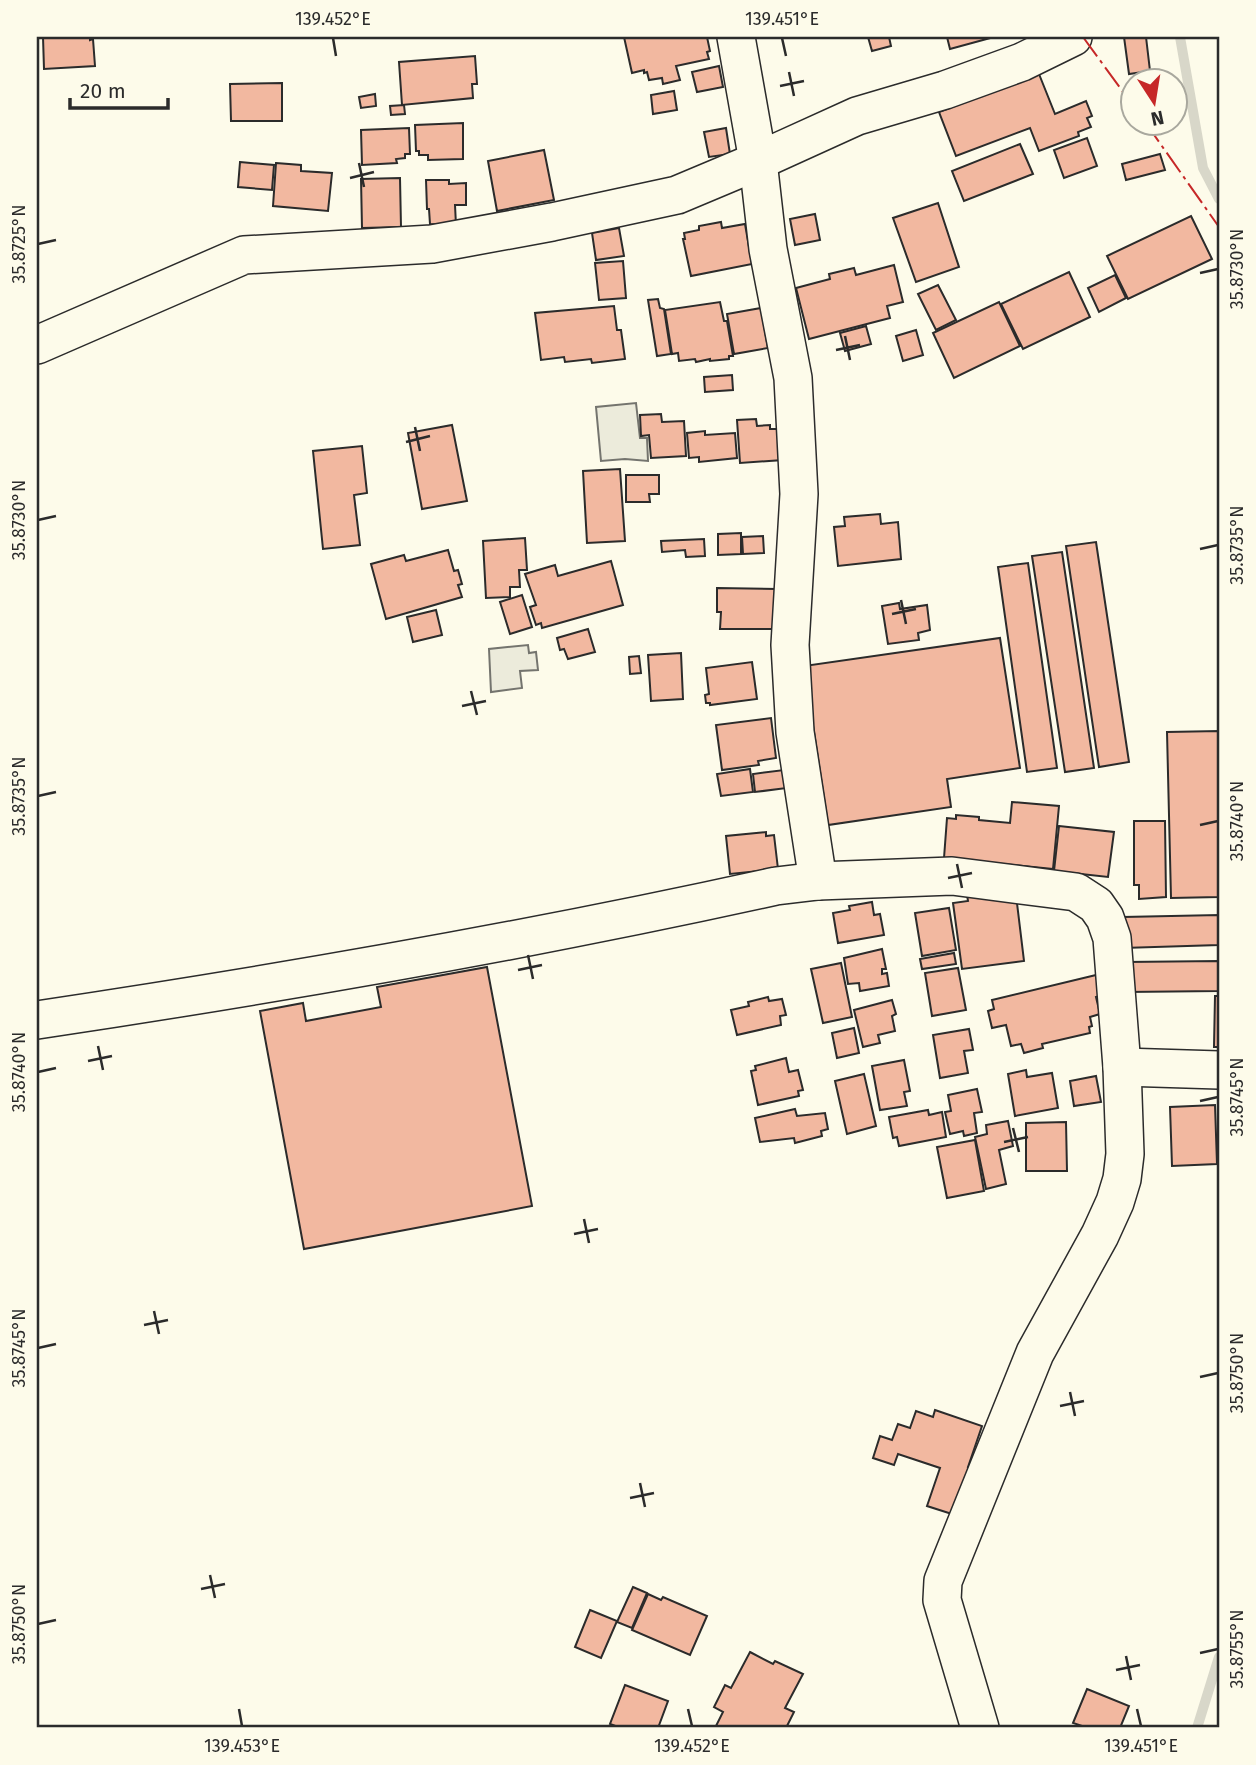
<svg xmlns="http://www.w3.org/2000/svg" width="1256" height="1765" viewBox="0 0 1256 1765" font-family="'Fira Sans',sans-serif">
<rect width="100%" height="100%" fill="#fdfbea"/>
<g fill="#ecebdb" stroke="#74746e" stroke-width="2">
<polygon points="636,403 640,438 647,438 648,461 625,459 601,461 596,407"/>
<polygon points="528,645 529,653 536,652 538,670 520,671 522,688 491,692 489,649"/>
</g>
<g fill="none" stroke-linecap="round" stroke-linejoin="round">
<g stroke="#d8d7c9" stroke-width="10">
<polyline points="1180,37 1203,168 1219,199"/>
<polyline points="1197,1728 1219,1657"/>
</g>
</g>
<g fill="#f2b8a0" stroke="#2b2b2b" stroke-width="2">
<polygon points="43,37 90,37 90,40 93,39 95,66 44,69"/>
<polygon points="624,37 707,37 710,51 707,52 709,59 676,66 680,80 663,84 662,78 649,80 647,72 644,73 644,70 632,73"/>
<polygon points="868,37 889,37 891,46 872,51"/>
<polygon points="947,37 994,37 950,49"/>
<polygon points="1124,37 1146,37 1150,71 1129,74"/>
<polygon points="475,56 477,84 472,84 473,98 402,105 399,62"/>
<polygon points="719,66 723,87 697,92 692,72"/>
<polygon points="1039,74 1055,114 1086,101 1092,116 1087,118 1091,127 1078,132 1079,136 1039,151 1030,128 956,156 939,112"/>
<polygon points="282,83 282,121 231,121 230,84"/>
<polygon points="674,91 677,110 653,114 651,95"/>
<polygon points="375,94 376,106 361,108 359,97"/>
<polygon points="404,105 405,114 391,115 390,106"/>
<polygon points="463,123 463,159 428,160 428,155 419,155 419,151 416,151 415,125"/>
<polygon points="409,128 410,154 405,154 405,158 396,159 397,163 362,165 361,130"/>
<polygon points="726,128 730,154 709,157 704,132"/>
<polygon points="1087,138 1097,166 1064,178 1054,150"/>
<polygon points="1020,144 1033,174 964,201 952,171"/>
<polygon points="544,150 554,200 497,211 488,161"/>
<polygon points="1160,154 1165,170 1126,180 1122,164"/>
<polygon points="240,162 274,165 272,190 238,187"/>
<polygon points="276,163 301,165 301,171 332,173 328,211 273,206"/>
<polygon points="400,178 401,227 362,228 361,179"/>
<polygon points="426,180 449,180 449,184 466,183 466,205 455,205 456,225 430,224 429,209 427,209"/>
<polygon points="938,203 959,267 916,282 893,218"/>
<polygon points="815,214 820,240 795,245 790,219"/>
<polygon points="1191,216 1212,259 1128,299 1107,256"/>
<polygon points="721,222 722,228 745,224 752,264 691,276 683,239 685,239 684,233 699,230 699,226"/>
<polygon points="619,228 624,256 596,260 592,233"/>
<polygon points="623,261 626,298 599,300 595,263"/>
<polygon points="894,265 903,302 887,306 890,318 809,339 796,288 830,279 829,274 854,268 856,275"/>
<polygon points="1069,272 1090,317 1023,349 1001,304"/>
<polygon points="1115,275 1126,298 1099,312 1088,288"/>
<polygon points="938,285 956,320 936,330 918,294"/>
<polygon points="658,299 660,308 664,309 671,354 657,356 648,300"/>
<polygon points="720,302 724,321 727,321 733,356 729,356 729,359 710,361 710,359 696,362 695,359 679,361 678,353 672,354 665,310"/>
<polygon points="999,302 1020,346 954,378 933,333"/>
<polygon points="614,306 617,330 621,330 625,359 592,363 591,359 565,362 564,357 541,360 535,313"/>
<polygon points="761,308 768,348 734,354 727,314"/>
<polygon points="866,326 871,344 845,351 840,333"/>
<polygon points="916,330 923,355 903,361 896,336"/>
<polygon points="732,375 733,390 705,392 704,377"/>
<polygon points="661,414 662,422 684,421 686,456 651,458 649,435 641,436 640,415"/>
<polygon points="756,419 757,426 770,425 770,429 781,429 783,460 740,463 737,420"/>
<polygon points="452,425 467,501 422,509 408,433"/>
<polygon points="705,431 705,435 735,433 737,458 699,462 699,457 689,458 687,433"/>
<polygon points="362,446 367,493 354,495 360,545 323,549 313,451"/>
<polygon points="620,469 625,541 587,543 583,471"/>
<polygon points="626,475 659,475 659,494 649,494 650,502 626,502"/>
<polygon points="880,514 881,524 898,522 901,559 838,566 834,527 845,526 844,517"/>
<polygon points="741,533 741,554 718,555 718,534"/>
<polygon points="763,536 764,553 743,554 742,537"/>
<polygon points="525,538 527,570 519,570 520,587 510,587 510,597 486,598 483,541"/>
<polygon points="704,539 705,556 686,557 685,550 662,552 661,541"/>
<polygon points="1096,542 1129,762 1099,767 1066,546"/>
<polygon points="448,550 454,571 458,570 462,584 458,585 462,597 386,619 371,564 404,555 406,561"/>
<polygon points="1062,552 1094,768 1065,772 1032,556"/>
<polygon points="611,561 623,605 542,628 541,623 536,625 530,607 536,605 525,574 555,565 558,576"/>
<polygon points="1028,563 1057,768 1027,772 998,567"/>
<polygon points="717,588 777,589 776,629 720,629 721,612 717,612"/>
<polygon points="522,595 532,627 510,634 500,602"/>
<polygon points="899,603 900,609 927,605 930,630 918,633 919,640 888,644 882,606"/>
<polygon points="436,610 442,635 413,642 407,617"/>
<polygon points="588,629 595,652 568,659 564,649 560,650 557,638"/>
<polygon points="1000,638 1020,768 947,779 951,807 828,825 804,666"/>
<polygon points="681,653 683,699 651,701 648,655"/>
<polygon points="639,656 641,673 630,674 629,657"/>
<polygon points="752,662 757,699 710,705 710,703 706,703 705,695 709,694 706,668"/>
<polygon points="771,718 776,758 758,761 759,765 722,770 716,725"/>
<polygon points="1219,731 1219,897 1171,898 1167,732"/>
<polygon points="750,769 753,792 721,796 717,774"/>
<polygon points="784,770 787,788 755,792 753,774"/>
<polygon points="1012,802 1059,806 1053,869 944,858 947,818 956,819 956,815 979,817 979,820 1010,823"/>
<polygon points="1134,821 1165,821 1166,897 1139,899 1139,885 1134,885"/>
<polygon points="1059,826 1114,832 1108,877 1054,871"/>
<polygon points="766,832 766,836 774,835 778,869 730,874 726,836"/>
<polygon points="966,889 1016,895 1024,961 962,969 953,903 968,901"/>
<polygon points="872,902 874,915 880,914 884,935 838,943 833,913 850,910 849,906"/>
<polygon points="949,908 956,950 922,956 915,913"/>
<polygon points="1219,915 1219,945 1123,948 1123,917"/>
<polygon points="882,949 886,969 882,969 882,974 887,973 889,986 860,991 859,983 848,984 844,958"/>
<polygon points="954,953 956,964 922,969 920,959"/>
<polygon points="1219,961 1219,991 1126,992 1125,962"/>
<polygon points="841,963 852,1017 823,1023 811,969"/>
<polygon points="487,967 532,1206 304,1249 260,1011 303,1003 306,1021 381,1007 377,987"/>
<polygon points="958,968 966,1010 932,1016 925,973"/>
<polygon points="1096,975 1100,996 1096,997 1100,1014 1090,1017 1092,1026 1089,1027 1090,1033 1042,1044 1043,1048 1024,1053 1021,1044 1011,1046 1006,1025 992,1028 988,1011 994,1009 992,1000"/>
<polygon points="1215,996 1219,996 1219,1047 1214,1047"/>
<polygon points="768,997 769,1001 782,999 786,1015 780,1016 781,1025 737,1035 731,1010 749,1006 748,1002"/>
<polygon points="892,1000 896,1014 892,1016 895,1031 878,1035 880,1043 863,1047 854,1010"/>
<polygon points="854,1028 859,1053 837,1058 832,1033"/>
<polygon points="969,1029 973,1050 964,1051 968,1073 940,1078 933,1035"/>
<polygon points="786,1058 789,1072 798,1070 803,1090 798,1091 799,1096 758,1105 751,1071 756,1070 755,1066"/>
<polygon points="904,1060 910,1091 904,1092 907,1106 880,1110 872,1066"/>
<polygon points="1026,1070 1027,1077 1052,1073 1058,1108 1015,1116 1008,1074"/>
<polygon points="864,1074 876,1126 847,1134 835,1081"/>
<polygon points="1096,1076 1101,1102 1074,1106 1070,1081"/>
<polygon points="977,1089 982,1112 974,1113 977,1133 964,1136 963,1131 950,1134 945,1112 951,1111 948,1095"/>
<polygon points="1215,1105 1217,1164 1172,1166 1170,1107"/>
<polygon points="795,1109 797,1116 825,1113 828,1129 821,1131 822,1136 795,1143 794,1138 760,1142 755,1118"/>
<polygon points="928,1110 929,1115 942,1112 946,1137 899,1146 897,1137 893,1138 889,1117"/>
<polygon points="1008,1121 1013,1146 999,1150 1006,1184 986,1189 975,1137 987,1134 986,1125"/>
<polygon points="1066,1122 1067,1171 1026,1171 1026,1123"/>
<polygon points="975,1140 984,1191 947,1198 937,1147"/>
<polygon points="935,1410 982,1426 968,1467 971,1468 955,1515 927,1506 940,1468 898,1454 894,1465 873,1458 880,1436 892,1440 898,1424 910,1428 916,1411 933,1417"/>
<polygon points="633,1587 647,1593 632,1628 617,1622"/>
<polygon points="648,1594 661,1600 663,1597 707,1616 690,1655 632,1630"/>
<polygon points="590,1610 617,1621 601,1658 575,1647"/>
<polygon points="750,1652 773,1664 775,1661 803,1674 785,1708 794,1712 786,1728 715,1728 723,1712 714,1707 725,1685 731,1688"/>
<polygon points="625,1685 668,1701 658,1728 621,1728 610,1724"/>
<polygon points="1087,1689 1129,1706 1120,1728 1088,1728 1073,1723"/>
</g>
<g fill="none" stroke-linecap="round" stroke-linejoin="round">
<g stroke="#2b2b2b" stroke-width="40">
<g id="minor">
<polyline points="736,37 758,161 768,249 793,378 799,494 790,645 795,732 818,881"/>
<polyline points="37,345 244,255 432,244 552,222 677,195 758,161 857,116 945,90 1022,62 1073,37"/>
<path d="M37,1020c247,-37 495,-80 739,-134l42,-5 134,-5 124,16 20,13 9,13 7,20 10,129 3,87 -3,25 -7,23 -15,33 -65,118 -92,228 -1,19 38,128"/>
<polyline points="1122,1067 1219,1070"/>
</g>
</g>
<use href="#minor" stroke="#fdfbea" stroke-width="37"/>
<g stroke="#c62828" stroke-width="2" stroke-dasharray="24 5 3.5 5" stroke-linecap="butt">
<polyline points="1083,37 1134,107"/>
<polyline points="1145,122 1219,227"/>
</g>
</g>
<path fill="none" stroke="#2b2b2b" stroke-width="2.5" d="M333,38l3,18M782,38l4,18M789,72l5,24M780,86l24,-5M359,163l5,24M350,178l24,-6M38,244l18,-4M1200,273l18,-4M845,336l5,24M836,350l24,-5M415,427l5,24M406,442l24,-6M38,520l18,-4M1200,549l18,-4M901,600l5,24M892,614l24,-5M471,691l6,24M462,706l24,-5M38,796l18,-4M1200,825l18,-4M957,864l5,24M948,878l24,-5M528,955l5,24M518,970l24,-5M98,1046l5,24M88,1061l24,-5M38,1072l18,-4M1200,1101l18,-4M1013,1128l6,24M1004,1142l24,-5M584,1219l5,24M574,1234l24,-5M154,1311l5,23M144,1325l24,-5M38,1348l18,-4M1200,1377l18,-4M1070,1392l5,24M1060,1406l24,-5M640,1483l5,24M630,1498l24,-5M210,1575l5,23M201,1589l24,-5M38,1624l18,-4M1200,1653l18,-4M1126,1656l5,24M1116,1670l24,-5M239,1709l3,17M688,1709l4,17M1137,1709l4,17"/>
<rect width="1256" height="1765" fill="none" stroke="#fdfbea" stroke-width="77"/>
<g transform="translate(1154 102) rotate(168)"><circle r="33" fill="#fdfbea" stroke="#a9a89e" stroke-width="2"/>
<path d="M0-5L12 26L0 18L-12 26Z" fill="#c62828"/>
<text y="-10" font-size="19" font-weight="bold" text-anchor="middle" fill="#2b2b2b">N</text>
</g>
<path d="M70 98v10h98v-10" fill="none" stroke="#2b2b2b" stroke-width="3.5"/>
<text x="80" y="98" font-size="21" fill="#2b2b2b" stroke="#fdfbea" stroke-width="5" paint-order="stroke">20 m</text>
<rect x="38" y="38" width="1180" height="1688" fill="none" stroke="#2b2b2b" stroke-width="2.5"/>
<g font-size="18" text-anchor="middle" fill="#2b2b2b">
<text x="333" y="25">139.452°E</text>
<text x="782" y="25">139.451°E</text>
<text transform="translate(19 244) rotate(-90)" y="6">35.8725°N</text>
<text transform="translate(1237 269) rotate(-90)" y="6">35.8730°N</text>
<text transform="translate(19 520) rotate(-90)" y="6">35.8730°N</text>
<text transform="translate(1237 545) rotate(-90)" y="6">35.8735°N</text>
<text transform="translate(19 796) rotate(-90)" y="6">35.8735°N</text>
<text transform="translate(1237 821) rotate(-90)" y="6">35.8740°N</text>
<text transform="translate(19 1072) rotate(-90)" y="6">35.8740°N</text>
<text transform="translate(1237 1097) rotate(-90)" y="6">35.8745°N</text>
<text transform="translate(19 1348) rotate(-90)" y="6">35.8745°N</text>
<text transform="translate(1237 1373) rotate(-90)" y="6">35.8750°N</text>
<text transform="translate(19 1624) rotate(-90)" y="6">35.8750°N</text>
<text transform="translate(1237 1649) rotate(-90)" y="6">35.8755°N</text>
<text x="242" y="1752">139.453°E</text>
<text x="692" y="1752">139.452°E</text>
<text x="1141" y="1752">139.451°E</text>
</g>
</svg>
